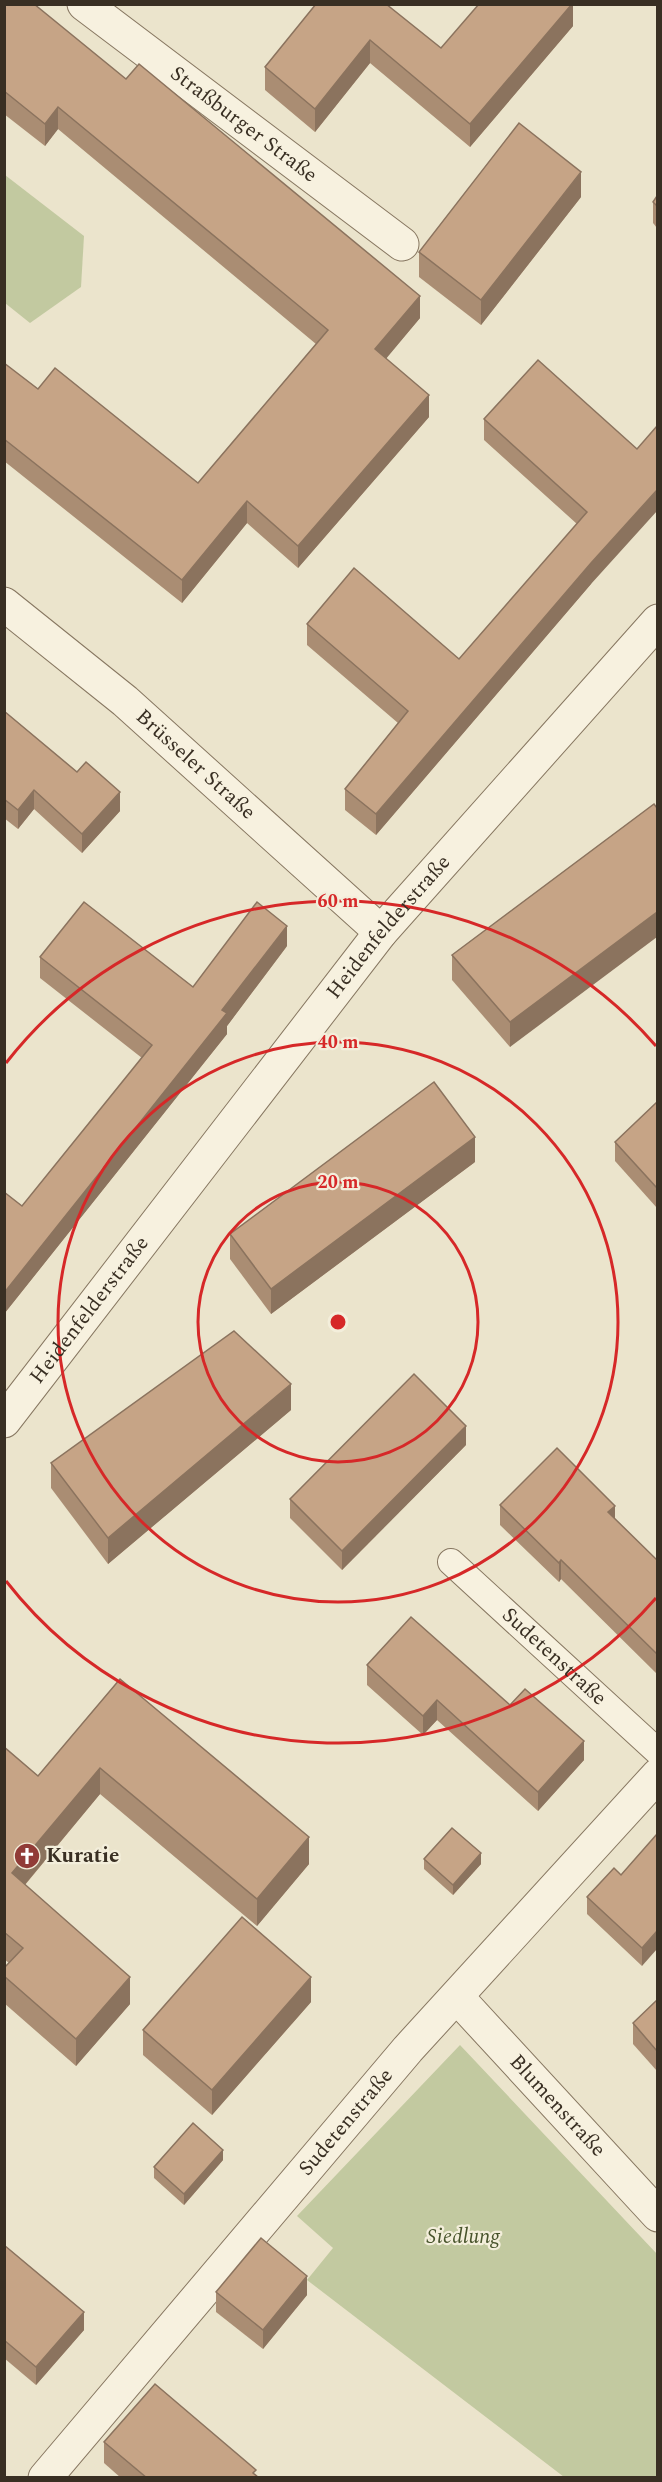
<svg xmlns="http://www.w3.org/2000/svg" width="662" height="2482" viewBox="0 0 662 2482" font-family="Spectral,serif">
<rect width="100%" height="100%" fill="#ebe4cc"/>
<g fill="#c2c9a0">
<polygon points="5,175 84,236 81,287 30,323 5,303"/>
<polygon points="460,2045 657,2254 657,2477 564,2477 307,2280 333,2248 297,2216"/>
</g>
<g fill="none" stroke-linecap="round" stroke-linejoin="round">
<g stroke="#877761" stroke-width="28">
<g id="lane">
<path id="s1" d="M451,1562l207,190"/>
</g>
</g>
<g stroke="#877761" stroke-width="35">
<g id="street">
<path id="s2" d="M84,4l318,240"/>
<path id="s3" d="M4,604l121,97 256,231"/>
<path id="s4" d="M4,1421l377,-489 277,-311"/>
<path id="s5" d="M457,1997l201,218"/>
<path id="s6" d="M45,2478l363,-429 250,-274"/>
</g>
</g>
<use href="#lane" stroke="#f7f1df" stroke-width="26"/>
<use href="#street" stroke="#f7f1df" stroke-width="33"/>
</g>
<g fill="#aa8d73">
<polygon points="4,4 420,318 386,358 429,417 298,568 247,523 182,603 4,461 4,363 38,389 198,483 316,344 58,129 45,146 4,114"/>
<polygon points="316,4 441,48 573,4 573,26 470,147 370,63 315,132 265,90 265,67"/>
<polygon points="657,196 657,228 653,223 653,202"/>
<polygon points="581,197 481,325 419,277 419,252"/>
<polygon points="484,419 637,449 591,584 376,835 345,810 345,789 398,723 307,645 307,624 459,659 577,524 484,440"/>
<polygon points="4,711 120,811 82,853 34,809 18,829 4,818"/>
<polygon points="654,804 510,1047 452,980 452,955"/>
<polygon points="287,946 227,1026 227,1034 4,1314 4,1192 22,1206 142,1058 40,978 40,957 193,987"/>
<polygon points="657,1102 657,1208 615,1161 615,1142"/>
<polygon points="475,1162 271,1314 230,1259 230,1234"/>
<polygon points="291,1410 108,1564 51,1488 51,1463"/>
<polygon points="466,1445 342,1570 290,1518 290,1499"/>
<polygon points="500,1505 615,1519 657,1560 657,1674 561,1579 559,1582 500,1525"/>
<polygon points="367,1665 510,1705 584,1760 538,1811 437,1720 423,1735 367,1685"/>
<polygon points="120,1679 309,1864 257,1926 100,1794 25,1885 130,2004 76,2066 4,2003 4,1968 9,1963 4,1959 4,1747 38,1776"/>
<polygon points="657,1834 642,1966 587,1914 587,1897 621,1875"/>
<polygon points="424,1859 481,1864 453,1895 424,1869"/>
<polygon points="657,2000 657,2071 633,2044 633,2023"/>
<polygon points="311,2002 212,2115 143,2055 143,2030"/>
<polygon points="223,2160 184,2205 154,2178 154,2167"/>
<polygon points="4,2245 84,2330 36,2385 4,2358"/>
<polygon points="216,2292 307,2295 263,2349 216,2312"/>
<polygon points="104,2442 256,2475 259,2478 121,2478 104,2463"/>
</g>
<g fill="#8b735e">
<polygon points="572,4 573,4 573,26 470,147 470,124"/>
<polygon points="370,40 370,63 315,132 315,109"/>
<polygon points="58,107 58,129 45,146 45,124"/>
<polygon points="581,172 581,197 481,325 481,300"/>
<polygon points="420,296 420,318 375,372 375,349"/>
<polygon points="429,395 429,417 298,568 298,546"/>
<polygon points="657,490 657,511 591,584 376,835 376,814 591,563"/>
<polygon points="247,501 247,523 182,603 182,580"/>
<polygon points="34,790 34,809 18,829 18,810"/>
<polygon points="120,792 120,811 82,853 82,834"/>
<polygon points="657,912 657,937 510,1047 510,1022"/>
<polygon points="287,926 287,946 227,1026 227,1034 4,1314 4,1293"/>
<polygon points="475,1137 475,1162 271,1314 271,1289"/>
<polygon points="291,1384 291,1410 108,1564 108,1538"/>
<polygon points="466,1426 466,1445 342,1570 342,1551"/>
<polygon points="615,1506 615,1525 608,1512"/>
<polygon points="561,1560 561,1579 559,1582 559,1563"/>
<polygon points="437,1700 437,1720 423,1735 423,1716"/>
<polygon points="584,1741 584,1760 538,1811 538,1792"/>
<polygon points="100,1768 100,1794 12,1900 12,1873"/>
<polygon points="309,1837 309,1864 257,1926 257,1899"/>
<polygon points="481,1853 481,1864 453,1895 453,1885"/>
<polygon points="657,1931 657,1949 642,1966 642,1948"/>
<polygon points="130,1977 130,2004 76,2066 76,2039"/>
<polygon points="311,1977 311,2002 212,2115 212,2090"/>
<polygon points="223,2150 223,2160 184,2205 184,2194"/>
<polygon points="307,2276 307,2295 263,2349 263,2330"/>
<polygon points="84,2312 84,2330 36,2385 36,2367"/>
</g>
<g fill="#c6a486" stroke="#8b735e" stroke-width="1.5">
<polygon points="4,4 34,4 126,79 139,64 420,296 375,349 429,395 298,546 247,501 182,580 4,439 4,363 38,389 55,368 198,483 328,330 58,107 45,124 4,91"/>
<polygon points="316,4 386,4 441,48 479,4 572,4 470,124 370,40 315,109 265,67"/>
<polygon points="519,123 581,172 481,300 419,252"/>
<polygon points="657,196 657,206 653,202"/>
<polygon points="538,360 637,449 657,426 657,490 591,563 376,814 345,789 408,711 307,624 354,568 459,659 587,512 484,419"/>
<polygon points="4,711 77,772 86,762 120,792 82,834 34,790 18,810 4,799"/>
<polygon points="654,804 657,808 657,912 510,1022 452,955"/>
<polygon points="84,902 193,987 257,902 287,926 222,1010 227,1013 4,1293 4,1192 22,1206 152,1045 40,957"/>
<polygon points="434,1082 475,1137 271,1289 230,1234"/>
<polygon points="657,1102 657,1188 615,1142"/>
<polygon points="234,1331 291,1384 108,1538 51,1463"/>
<polygon points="414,1374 466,1426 342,1551 290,1499"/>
<polygon points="557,1448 615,1506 608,1512 657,1560 657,1654 561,1560 559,1563 500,1505"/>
<polygon points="411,1617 510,1705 525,1689 584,1741 538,1792 437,1700 423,1716 367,1665"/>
<polygon points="120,1679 309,1837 257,1899 100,1768 12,1873 130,1977 76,2039 4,1976 4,1968 23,1948 4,1932 4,1747 38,1776"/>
<polygon points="452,1828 481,1853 453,1885 424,1859"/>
<polygon points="657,1834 657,1931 642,1948 587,1897 614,1868 621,1875"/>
<polygon points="242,1917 311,1977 212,2090 143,2030"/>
<polygon points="657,2000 657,2051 633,2023"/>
<polygon points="193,2123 223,2150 184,2194 154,2167"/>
<polygon points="261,2238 307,2276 263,2330 216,2292"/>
<polygon points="4,2245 84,2312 36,2367 4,2340"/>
<polygon points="155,2384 256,2470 253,2473 259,2478 147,2478 104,2442"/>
</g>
<g fill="none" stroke="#d62828" stroke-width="3">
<circle cx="338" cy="1322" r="140"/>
<circle cx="338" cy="1322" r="280"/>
<path d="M656 1598A421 421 0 0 1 6 1581M6 1063A421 421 0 0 1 656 1046"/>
</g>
<defs>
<g id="church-disc" transform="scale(1.35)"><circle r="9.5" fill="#913b37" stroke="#f3eedb"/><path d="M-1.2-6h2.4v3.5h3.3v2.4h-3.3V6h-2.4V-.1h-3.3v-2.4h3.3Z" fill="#fff"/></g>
</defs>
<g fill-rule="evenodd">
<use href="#church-disc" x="27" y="1856"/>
</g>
<g text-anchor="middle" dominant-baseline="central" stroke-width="4.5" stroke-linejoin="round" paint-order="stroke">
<g font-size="21" fill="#392f23" stroke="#f3eedb">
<text stroke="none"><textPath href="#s2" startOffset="200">Straßburger Straße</textPath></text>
<text stroke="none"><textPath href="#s3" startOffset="250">Brüsseler Straße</textPath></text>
<text stroke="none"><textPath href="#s4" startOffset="626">Heidenfelderstraße</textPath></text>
<text stroke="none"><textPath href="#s4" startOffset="140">Heidenfelderstraße</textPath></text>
<text stroke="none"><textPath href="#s1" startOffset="140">Sudetenstraße</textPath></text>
<text stroke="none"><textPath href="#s5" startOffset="148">Blumenstraße</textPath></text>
<text stroke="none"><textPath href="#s6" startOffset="466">Sudetenstraße</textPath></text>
</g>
<g font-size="21" font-weight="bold" fill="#392f23" stroke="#f3eedb" text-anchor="start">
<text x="46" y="1856">Kuratie</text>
</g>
<g font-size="21" font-style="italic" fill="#48542c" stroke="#f3eedb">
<text x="463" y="2237">Siedlung</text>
</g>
</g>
<circle cx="338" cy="1322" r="9" fill="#d62828" stroke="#f3eedb" stroke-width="3"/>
<g font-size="18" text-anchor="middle" font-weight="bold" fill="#d62828" stroke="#f3eedb" stroke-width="4.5" stroke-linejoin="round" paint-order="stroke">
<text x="338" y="907">60 m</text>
<text x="338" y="1048">40 m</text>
<text x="338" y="1188">20 m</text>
</g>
<rect width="662" height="2482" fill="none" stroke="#392f23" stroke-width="12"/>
</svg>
